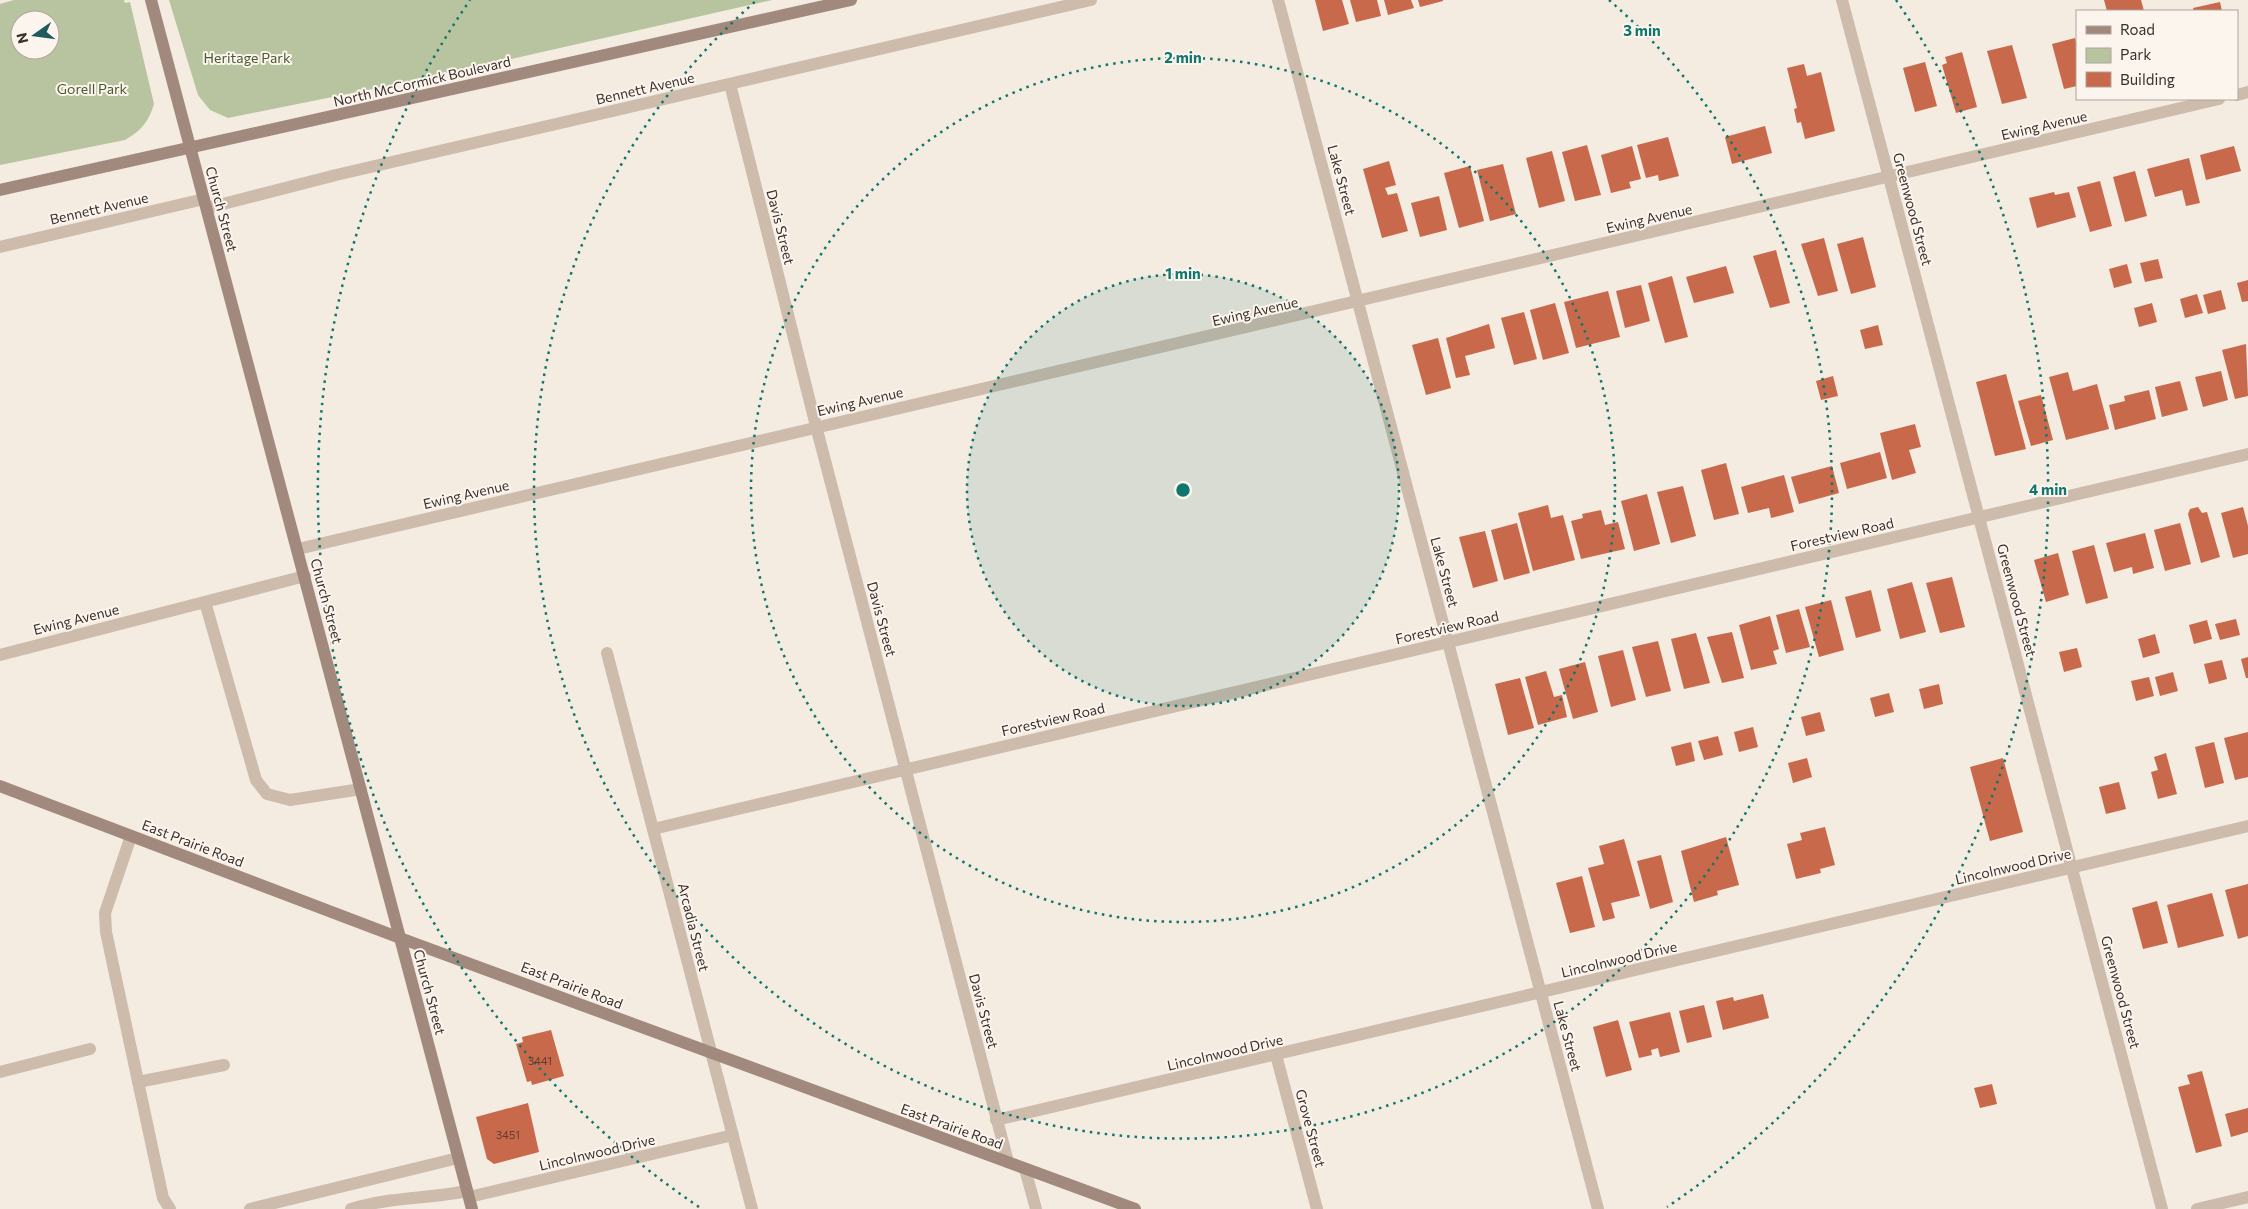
<svg xmlns="http://www.w3.org/2000/svg" width="2248" height="1209" viewBox="0 0 2248 1209" font-family="Commissioner,sans-serif">
<rect width="100%" height="100%" fill="#f4ebe1"/>
<g fill="#b8c4a0" fill-rule="evenodd">
<path d="M14,0h110l1,3 5,-1 24,102c-5,17 -13,27 -29,36l-125,25v-161zM20,20h30v30h-30z"/>
<polygon points="169,0 772,0 427,78 228,118 210,110 198,95"/>
</g>
<g fill="#c8694b">
<polygon points="1315,0 1342,0 1349,24 1323,31"/>
<polygon points="1350,0 1377,0 1381,16 1356,22"/>
<polygon points="1384,0 1411,0 1414,8 1388,15"/>
<polygon points="1418,0 1443,0 1443,1 1420,7"/>
<polygon points="2104,0 2141,0 2144,11 2107,11"/>
<polygon points="2220,2 2222,11 2194,11 2193,8"/>
<polygon points="2075,38 2077,46 2077,86 2064,89 2052,44"/>
<polygon points="2012,45 2027,98 2002,104 1987,51"/>
<polygon points="1962,52 1977,107 1956,113 1942,65 1947,63 1945,57"/>
<polygon points="1925,62 1937,106 1915,112 1903,68"/>
<polygon points="1804,64 1807,76 1821,72 1835,131 1805,139 1801,122 1797,123 1794,109 1797,108 1787,68"/>
<polygon points="1765,126 1772,153 1732,164 1725,137"/>
<polygon points="1668,137 1679,176 1659,181 1658,175 1646,178 1637,145"/>
<polygon points="1587,145 1601,195 1575,201 1562,152"/>
<polygon points="1632,146 1641,179 1629,182 1631,188 1611,193 1601,155"/>
<polygon points="2234,146 2241,171 2206,180 2200,155"/>
<polygon points="1552,151 1565,201 1539,208 1526,158"/>
<polygon points="2189,158 2200,203 2186,206 2182,190 2155,197 2147,169"/>
<polygon points="1389,161 1396,185 1385,188 1388,195 1397,193 1408,231 1382,238 1363,169"/>
<polygon points="1503,164 1516,214 1490,221 1477,170"/>
<polygon points="1470,166 1484,221 1459,228 1444,173"/>
<polygon points="2135,171 2147,216 2125,222 2113,177"/>
<polygon points="2100,181 2112,226 2090,232 2077,187"/>
<polygon points="2054,192 2055,195 2069,192 2076,217 2037,228 2029,198"/>
<polygon points="1439,196 1447,230 1420,237 1411,203"/>
<polygon points="1863,237 1876,287 1851,294 1837,244"/>
<polygon points="1824,238 1838,291 1818,296 1801,244"/>
<polygon points="1776,250 1790,303 1770,308 1753,256"/>
<polygon points="2158,259 2163,278 2145,282 2140,263"/>
<polygon points="2127,264 2132,283 2114,288 2109,269"/>
<polygon points="1726,266 1734,293 1694,303 1686,277"/>
<polygon points="1672,276 1688,337 1665,343 1648,283"/>
<polygon points="2248,280 2248,301 2242,302 2237,283"/>
<polygon points="1641,285 1650,321 1625,328 1616,291"/>
<polygon points="2221,290 2226,309 2208,314 2203,295"/>
<polygon points="1608,291 1620,337 1576,348 1564,302"/>
<polygon points="2197,294 2203,313 2185,318 2180,299"/>
<polygon points="1555,303 1569,353 1543,360 1530,310"/>
<polygon points="2152,303 2157,322 2139,327 2134,308"/>
<polygon points="1524,312 1537,359 1514,365 1501,318"/>
<polygon points="1489,324 1495,348 1465,356 1470,375 1456,378 1446,338"/>
<polygon points="1878,325 1883,345 1865,349 1860,330"/>
<polygon points="1438,338 1451,388 1426,395 1412,345"/>
<polygon points="2246,344 2248,396 2235,399 2222,350"/>
<polygon points="2221,371 2228,400 2203,407 2195,377"/>
<polygon points="2068,372 2073,391 2097,384 2109,429 2066,440 2049,377"/>
<polygon points="2006,374 2026,449 1995,456 1976,382"/>
<polygon points="1833,376 1838,396 1821,400 1816,381"/>
<polygon points="2180,381 2188,410 2162,417 2155,387"/>
<polygon points="2149,390 2156,419 2115,430 2109,405 2125,401 2124,396"/>
<polygon points="2041,395 2053,440 2031,446 2018,401"/>
<polygon points="1915,424 1921,447 1909,450 1916,473 1892,480 1880,433"/>
<polygon points="1880,452 1887,478 1847,489 1840,463"/>
<polygon points="1726,463 1739,514 1714,520 1701,470"/>
<polygon points="1832,466 1839,493 1799,504 1791,477"/>
<polygon points="1784,475 1794,512 1771,518 1769,508 1748,513 1741,487"/>
<polygon points="1683,486 1696,536 1671,543 1657,492"/>
<polygon points="1647,494 1660,544 1634,551 1621,501"/>
<polygon points="1548,505 1551,518 1563,515 1575,560 1533,571 1518,513"/>
<polygon points="2198,507 2202,513 2207,512 2220,557 2201,563 2188,514 2190,509"/>
<polygon points="2243,507 2248,526 2248,554 2233,558 2221,513"/>
<polygon points="1601,510 1605,525 1618,522 1625,549 1581,559 1571,521 1583,518 1582,514"/>
<polygon points="1517,523 1530,573 1504,580 1491,530"/>
<polygon points="2180,523 2191,564 2165,571 2154,530"/>
<polygon points="1485,531 1498,581 1473,588 1459,537"/>
<polygon points="2145,533 2154,568 2133,574 2132,567 2114,572 2106,543"/>
<polygon points="2094,545 2108,598 2086,604 2072,551"/>
<polygon points="2058,553 2069,595 2046,602 2034,560"/>
<polygon points="1952,577 1965,627 1940,633 1926,583"/>
<polygon points="1912,582 1926,632 1900,639 1887,589"/>
<polygon points="1871,590 1881,631 1856,638 1845,597"/>
<polygon points="1831,600 1844,650 1819,657 1805,607"/>
<polygon points="1799,609 1810,647 1786,653 1776,615"/>
<polygon points="1770,616 1779,649 1773,651 1777,664 1751,670 1739,625"/>
<polygon points="2236,619 2240,635 2220,640 2215,624"/>
<polygon points="2207,620 2212,639 2194,644 2189,625"/>
<polygon points="1732,632 1744,678 1722,683 1707,637"/>
<polygon points="1696,633 1710,683 1684,689 1671,639"/>
<polygon points="2155,634 2160,653 2143,658 2138,639"/>
<polygon points="1658,641 1671,691 1646,697 1632,647"/>
<polygon points="2077,648 2082,667 2064,672 2059,652"/>
<polygon points="1623,650 1636,700 1611,707 1598,656"/>
<polygon points="2248,657 2248,678 2246,678 2241,659"/>
<polygon points="2222,660 2227,679 2209,684 2204,664"/>
<polygon points="1585,662 1598,712 1573,719 1559,669"/>
<polygon points="1546,671 1554,697 1562,695 1567,717 1538,725 1525,677"/>
<polygon points="2173,672 2178,691 2160,696 2155,677"/>
<polygon points="2149,677 2154,696 2136,701 2131,681"/>
<polygon points="1520,678 1534,728 1508,735 1495,684"/>
<polygon points="1939,684 1943,704 1924,709 1919,689"/>
<polygon points="1889,693 1894,712 1875,717 1870,698"/>
<polygon points="1820,712 1825,731 1806,736 1801,717"/>
<polygon points="1753,727 1758,747 1739,752 1734,732"/>
<polygon points="2248,732 2248,777 2235,780 2224,738"/>
<polygon points="1718,736 1723,755 1704,760 1698,741"/>
<polygon points="1691,742 1695,761 1676,766 1671,747"/>
<polygon points="2214,742 2224,783 2205,788 2195,747"/>
<polygon points="2166,753 2177,794 2158,799 2151,772 2158,770 2154,757"/>
<polygon points="1807,758 1812,777 1793,783 1788,763"/>
<polygon points="2003,758 2023,832 1990,841 1970,767"/>
<polygon points="2119,782 2126,809 2106,814 2099,787"/>
<polygon points="1825,827 1835,865 1820,869 1821,873 1796,879 1787,844 1802,840 1800,833"/>
<polygon points="1726,837 1739,885 1717,891 1718,895 1694,902 1681,851"/>
<polygon points="1624,839 1640,896 1611,903 1615,918 1603,921 1588,868 1604,864 1599,846"/>
<polygon points="1661,855 1673,902 1650,909 1637,861"/>
<polygon points="1582,876 1595,927 1570,933 1556,883"/>
<polygon points="2248,884 2248,936 2238,939 2225,890"/>
<polygon points="2212,893 2224,936 2178,948 2167,905"/>
<polygon points="2157,901 2168,943 2143,949 2132,908"/>
<polygon points="1763,994 1769,1018 1723,1030 1716,1001 1733,997 1734,1001"/>
<polygon points="1704,1005 1712,1037 1687,1043 1679,1011"/>
<polygon points="1670,1012 1680,1052 1660,1057 1658,1048 1651,1050 1652,1055 1639,1058 1629,1022"/>
<polygon points="1618,1020 1632,1070 1606,1077 1593,1027"/>
<polygon points="551,1030 564,1076 532,1085 531,1081 527,1082 516,1044 523,1042 522,1037"/>
<polygon points="2202,1071 2222,1146 2196,1153 2178,1087 2190,1084 2187,1075"/>
<polygon points="1992,1084 1997,1104 1980,1108 1974,1088"/>
<polygon points="528,1103 539,1152 494,1164 487,1159 476,1117"/>
<polygon points="2248,1108 2248,1132 2231,1137 2225,1114"/>
</g>
<g fill="none" stroke-linecap="round" stroke-linejoin="round">
<g stroke="#cdbbac" stroke-width="12">
<polyline points="1278,0 1598,1209"/>
<polyline points="1842,0 2162,1209"/>
<polyline points="730,84 816,426 1008,1162"/>
<polyline points="2237,95 2248,92"/>
<polyline points="207,208 336,175 1091,0"/>
<polyline points="0,247 204,199"/>
<path d="M298,549c640,-151 1281,-298 1921,-450"/>
<polyline points="205,602 256,780 267,794 290,800 361,789"/>
<polyline points="607,653 752,1209"/>
<polyline points="0,655 305,576"/>
<polyline points="653,829 2248,454"/>
<polyline points="131,836 105,913 106,932 163,1198 170,1209"/>
<polyline points="1276,1055 1317,1209"/>
<polyline points="0,1072 90,1049"/>
<polyline points="138,1082 224,1065"/>
<polyline points="996,1120 2248,826"/>
<polyline points="1025,1169 1036,1209"/>
<polyline points="469,1197 733,1135"/>
<polyline points="250,1209 458,1158"/>
<path d="M351,1209c38,-12 77,-10 116,-18"/>
<polyline points="2197,1209 2248,1197"/>
</g>
<g stroke="#a18a7d" stroke-width="12">
<polyline points="151,0 472,1209"/>
<polyline points="0,190 851,0"/>
<polyline points="0,786 400,938 1135,1209"/>
</g>
</g>
<circle cx="1183" cy="490" r="216" fill="#0f766e" fill-opacity=".12"/>
<g fill="none" stroke="#0f766e" stroke-width="2.5" stroke-dasharray="2.5 5">
<circle cx="1183" cy="490" r="216"/>
<circle cx="1183" cy="490" r="432"/>
<path d="M1609 0A649 649 0 1 1 757 0"/>
<path d="M699 1207A865 865 0 0 1 470 0M1896 0A865 865 0 0 1 1667 1207"/>
</g>
<g text-anchor="middle" dominant-baseline="central" stroke-width="4" stroke-linejoin="round" paint-order="stroke">
<g font-size="11" fill="#5e3e33">
<text x="540" y="1060">3441</text>
<text x="508" y="1134">3451</text>
</g>
<g font-size="14" fill="#4a5a2e" stroke="#fbf5ee">
<text x="247" y="57">Heritage Park</text>
<text x="92" y="88">Gorell Park</text>
</g>
<g font-size="14" fill="#3b302b" stroke="#fbf5ee">
<text transform="translate(422 81) rotate(-13)">North McCormick Boulevard</text>
<text transform="translate(645 88) rotate(-13)">Bennett Avenue</text>
<text transform="translate(2044 125) rotate(-13)">Ewing Avenue</text>
<text transform="translate(1342 180) rotate(75)">Lake Street</text>
<text transform="translate(99 208) rotate(-13)">Bennett Avenue</text>
<text transform="translate(222 209) rotate(75)">Church Street</text>
<text transform="translate(1913 209) rotate(75)">Greenwood Street</text>
<text transform="translate(1649 218) rotate(-13)">Ewing Avenue</text>
<text transform="translate(781 227) rotate(76)">Davis Street</text>
<text transform="translate(1255 311) rotate(-13)">Ewing Avenue</text>
<text transform="translate(860 401) rotate(-13)">Ewing Avenue</text>
<text transform="translate(466 494) rotate(-13)">Ewing Avenue</text>
<text transform="translate(1842 534) rotate(-13)">Forestview Road</text>
<text transform="translate(1445 572) rotate(75)">Lake Street</text>
<text transform="translate(2017 600) rotate(75)">Greenwood Street</text>
<text transform="translate(327 601) rotate(75)">Church Street</text>
<text transform="translate(76 619) rotate(-14)">Ewing Avenue</text>
<text transform="translate(882 619) rotate(75)">Davis Street</text>
<text transform="translate(1447 627) rotate(-13)">Forestview Road</text>
<text transform="translate(1053 719) rotate(-13)">Forestview Road</text>
<text transform="translate(193 843) rotate(21)">East Prairie Road</text>
<text transform="translate(2013 866) rotate(-13)">Lincolnwood Drive</text>
<text transform="translate(694 927) rotate(76)">Arcadia Street</text>
<text transform="translate(1619 959) rotate(-13)">Lincolnwood Drive</text>
<text transform="translate(572 985) rotate(21)">East Prairie Road</text>
<text transform="translate(430 992) rotate(75)">Church Street</text>
<text transform="translate(2121 992) rotate(75)">Greenwood Street</text>
<text transform="translate(984 1011) rotate(75)">Davis Street</text>
<text transform="translate(1568 1036) rotate(75)">Lake Street</text>
<text transform="translate(1225 1052) rotate(-13)">Lincolnwood Drive</text>
<text transform="translate(952 1126) rotate(20)">East Prairie Road</text>
<text transform="translate(1311 1128) rotate(75)">Grove Street</text>
<text transform="translate(597 1152) rotate(-13)">Lincolnwood Drive</text>
</g>
</g>
<circle cx="1183" cy="490" r="8" fill="#0f766e" stroke="#fbf5ee" stroke-width="2.5"/>
<g font-size="15" text-anchor="middle" font-weight="bold" fill="#0f766e" stroke="#fbf5ee" stroke-width="4" stroke-linejoin="round" paint-order="stroke">
<text x="1642" y="36">3 min</text>
<text x="1183" y="63">2 min</text>
<text x="1183" y="279">1 min</text>
<text x="2048" y="495">4 min</text>
</g>
<rect x="2076" y="10" width="162" height="90" fill="#fbf5ee" stroke="#aea6a0"/>
<rect x="2086" y="26" width="25" height="8" fill="#a18a7d" stroke="#aea6a0"/>
<text x="2120" y="35" font-size="15" fill="#3b302b">Road</text>
<rect x="2086" y="48" width="25" height="15" fill="#b8c4a0" stroke="#aea6a0"/>
<text x="2120" y="60" font-size="15" fill="#3b302b">Park</text>
<rect x="2086" y="72" width="25" height="15" fill="#c8694b" stroke="#aea6a0"/>
<text x="2120" y="85" font-size="15" fill="#3b302b">Building</text>
<g transform="translate(35 35) rotate(256)"><circle r="24" fill="#fbf5ee" stroke="#aea6a0"/>
<path d="M0-4L9 19L0 12L-9 19Z" fill="#1f5a5e"/>
<text y="-8" font-size="14" font-weight="bold" text-anchor="middle" fill="#3b302b">N</text>
</g>
</svg>
